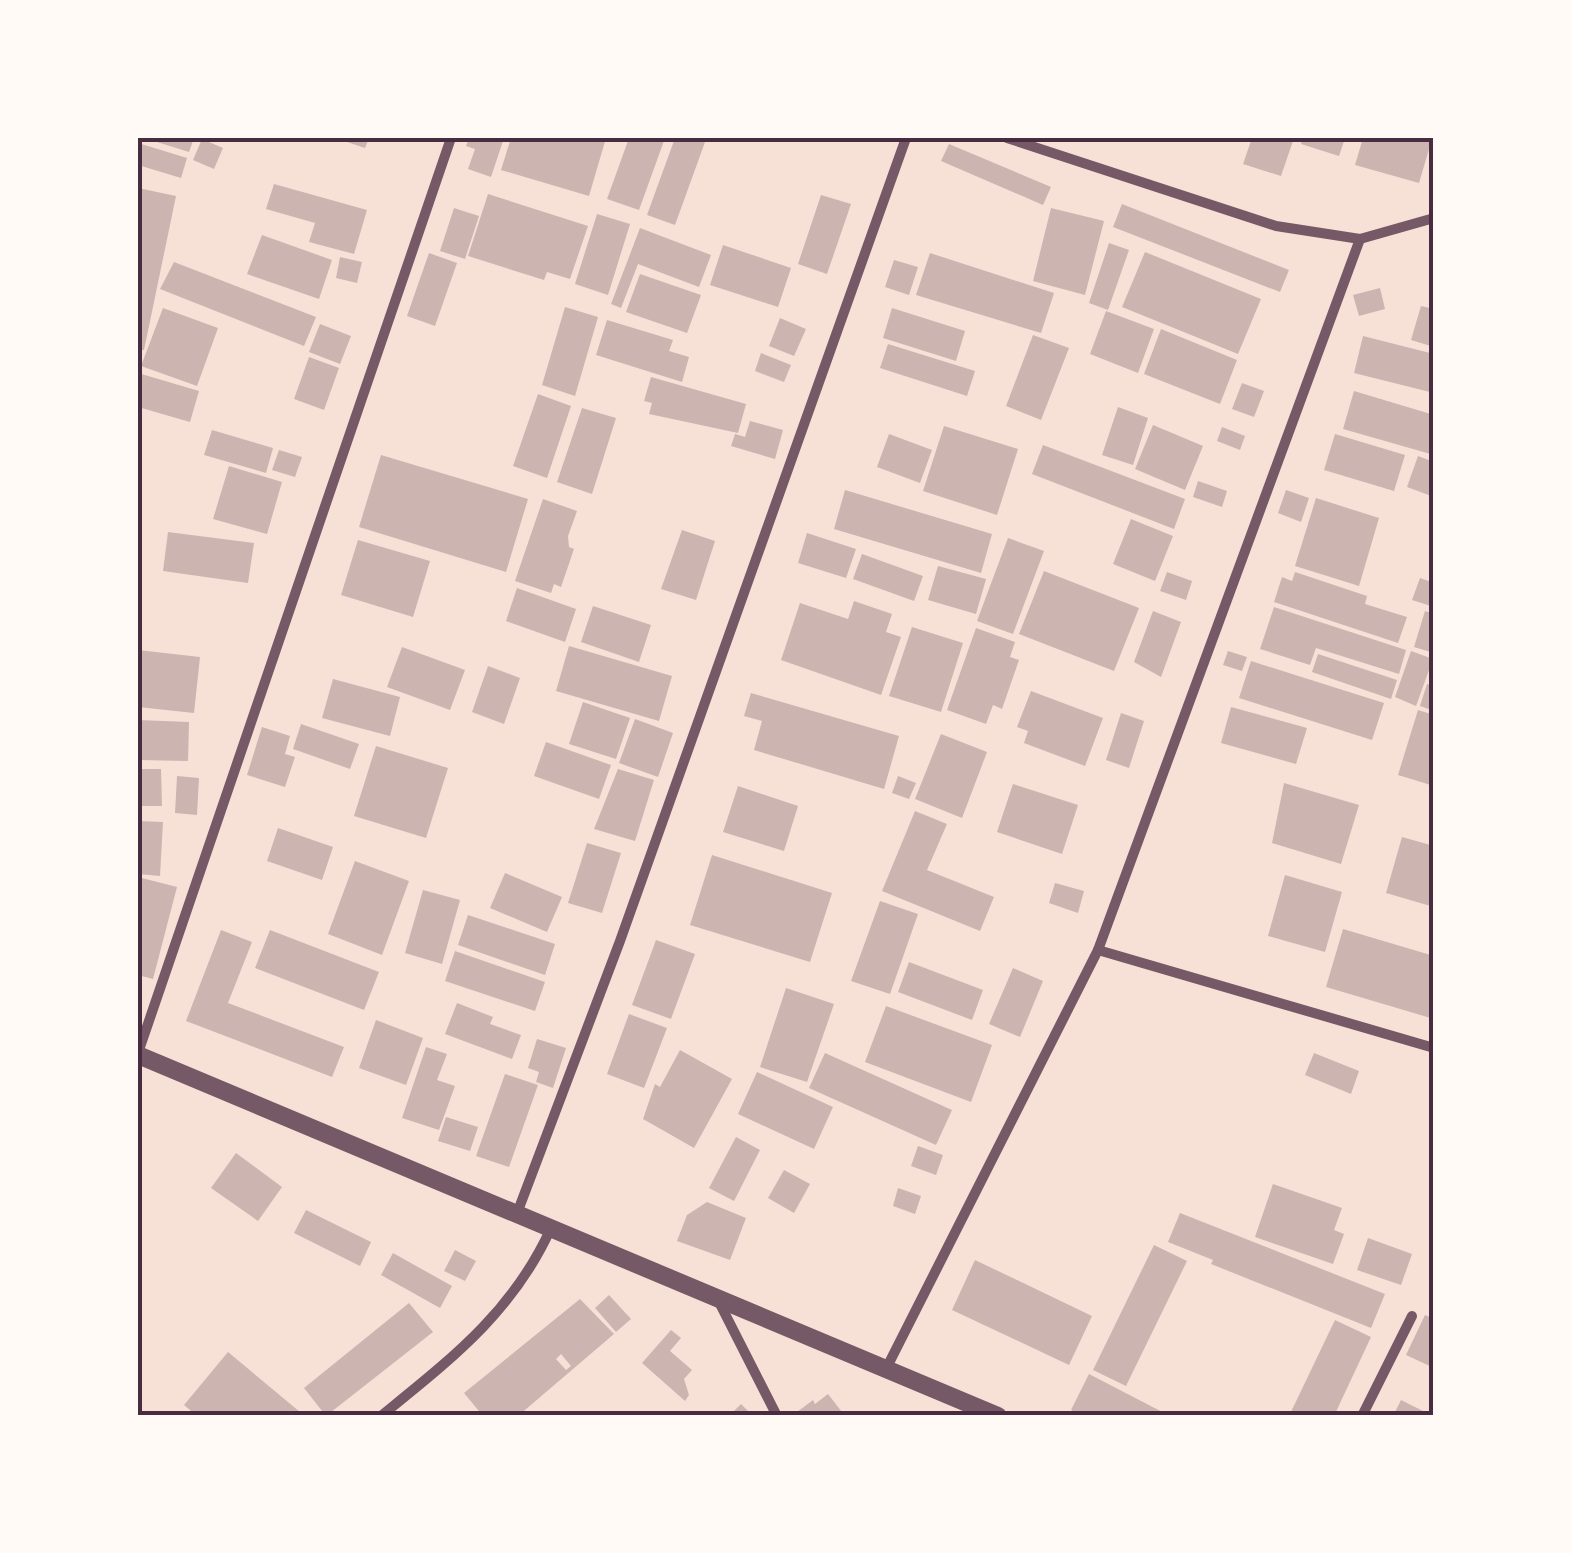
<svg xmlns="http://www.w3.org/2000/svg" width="1571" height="1553" viewBox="0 0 1571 1553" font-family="'Asap Condensed',sans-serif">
<rect width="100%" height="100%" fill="#f7e1d7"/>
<g fill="#ccb4b1" fill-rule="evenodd">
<polygon points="144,138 194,138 189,152"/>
<polygon points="335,138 369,138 365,148"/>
<polygon points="469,138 504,138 491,177 468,169 475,149 466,146"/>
<polygon points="511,138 606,138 589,196 501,170"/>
<polygon points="629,138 665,138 639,210 607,199"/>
<polygon points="675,138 705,142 675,225 647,215"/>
<polygon points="1252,138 1294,138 1281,176 1243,164"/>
<polygon points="1303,138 1345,138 1339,156 1301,144"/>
<polygon points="1363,138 1432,139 1419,183 1355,165"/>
<polygon points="202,139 223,148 214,169 193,160"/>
<polygon points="138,143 187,158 181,178 138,165"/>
<polygon points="949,144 1051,187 1043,205 941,161"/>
<polygon points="274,184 367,210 354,254 309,242 315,223 266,209"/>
<polygon points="138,188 176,196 144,350 138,349"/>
<polygon points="488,194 588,226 570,279 547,272 544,280 468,256"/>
<polygon points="821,195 851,204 827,274 798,264"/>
<polygon points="1122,204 1289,270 1280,292 1113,227"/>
<polygon points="454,208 479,216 465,259 440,251"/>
<polygon points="1051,208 1104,221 1085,295 1033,281"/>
<polygon points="597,214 630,224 608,295 575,284"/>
<polygon points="640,228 711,255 699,287 638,264 621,308 611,304"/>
<polygon points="262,235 332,260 319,299 247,274"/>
<polygon points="1109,243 1129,250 1108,310 1089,303"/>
<polygon points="723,245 791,268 778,307 710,285"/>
<polygon points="1145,252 1261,299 1238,354 1122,307"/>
<polygon points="429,253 457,263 435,326 407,316"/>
<polygon points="930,253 1054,293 1041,333 916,295"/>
<polygon points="340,257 362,262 357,283 336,278"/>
<polygon points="894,260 918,267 909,295 885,287"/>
<polygon points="174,262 316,317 304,346 160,289"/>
<polygon points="640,274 701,295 687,333 626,312"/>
<polygon points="1380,288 1385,309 1359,316 1353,295"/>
<polygon points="1421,306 1434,309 1434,347 1411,340"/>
<polygon points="565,307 598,317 575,396 542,385"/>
<polygon points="163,308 218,328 197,386 141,366"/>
<polygon points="892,308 965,331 956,361 883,338"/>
<polygon points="1106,311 1154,329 1138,373 1090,354"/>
<polygon points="780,318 806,329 794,356 769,346"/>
<polygon points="607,320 673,340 669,351 689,357 682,382 596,355"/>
<polygon points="320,324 351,336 340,364 309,352"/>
<polygon points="1161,329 1237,360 1220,404 1144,374"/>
<polygon points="1033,335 1069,348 1041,420 1006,406"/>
<polygon points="1363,336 1434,354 1430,392 1354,373"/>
<polygon points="888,344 975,371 967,396 880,368"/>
<polygon points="761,353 791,365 784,382 755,371"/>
<polygon points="309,357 339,368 324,410 294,399"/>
<polygon points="138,373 199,391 190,422 138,407"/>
<polygon points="651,377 746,404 738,433 649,414 652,403 644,401"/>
<polygon points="1242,383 1264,391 1254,417 1232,409"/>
<polygon points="1354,391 1434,415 1434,455 1343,429"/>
<polygon points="538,394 571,406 547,478 513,466"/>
<polygon points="1118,407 1148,418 1133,465 1102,455"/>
<polygon points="582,408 616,418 592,494 557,482"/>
<polygon points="750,421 783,430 775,459 731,446 735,434 745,437"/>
<polygon points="1153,425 1203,446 1185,490 1135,469"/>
<polygon points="944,426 1018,449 997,515 923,491"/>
<polygon points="1222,427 1245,436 1240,450 1217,441"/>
<polygon points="212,430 273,448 266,473 204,455"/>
<polygon points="889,434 932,450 920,483 877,467"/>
<polygon points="1335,434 1405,455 1394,491 1324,470"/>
<polygon points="1043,445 1185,499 1174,529 1032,474"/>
<polygon points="279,450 302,457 295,477 272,470"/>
<polygon points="381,455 528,499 506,572 359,527"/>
<polygon points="1418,456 1434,462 1434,497 1407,487"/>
<polygon points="229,466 282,482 267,534 213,519"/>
<polygon points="1198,481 1227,491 1222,507 1193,497"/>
<polygon points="845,490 992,534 981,573 834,529"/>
<polygon points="1286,490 1309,498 1301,522 1278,513"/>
<polygon points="1316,498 1379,518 1359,586 1295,566"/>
<polygon points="543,499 577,511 568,536 569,547 574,549 561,587 554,584 551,593 515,581"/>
<polygon points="1131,519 1173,536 1155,581 1113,564"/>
<polygon points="682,530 715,541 696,600 661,589"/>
<polygon points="168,532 254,543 248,583 163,571"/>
<polygon points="807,533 856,549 846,578 798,563"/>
<polygon points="1008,538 1044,551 1013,634 977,621"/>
<polygon points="358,540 430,561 413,617 341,595"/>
<polygon points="862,554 923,576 914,601 853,579"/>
<polygon points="938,566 986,579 976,614 928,600"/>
<polygon points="1044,571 1139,608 1114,671 1019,634"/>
<polygon points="1167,572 1192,581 1186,600 1160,591"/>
<polygon points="1295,572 1367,596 1365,604 1407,617 1398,643 1274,602 1282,577 1292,581"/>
<polygon points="1420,578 1434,583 1434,607 1412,600"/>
<polygon points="517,588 576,609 565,642 506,621"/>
<polygon points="854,601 892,614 886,632 901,637 881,695 781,660 800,603 848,619"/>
<polygon points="593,606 651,625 639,662 581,642"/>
<polygon points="1274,607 1406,650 1399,674 1316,648 1310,665 1260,649"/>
<polygon points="1153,611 1181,622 1161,677 1134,662"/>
<polygon points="1425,611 1434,614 1434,653 1414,647"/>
<polygon points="912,627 963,643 941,712 889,696"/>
<polygon points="976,628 1015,642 1010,657 1019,660 1002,709 993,705 986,724 947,710"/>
<polygon points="569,646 672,676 659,721 556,691"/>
<polygon points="402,647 465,670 450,710 387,687"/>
<polygon points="138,650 200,657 194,713 138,707"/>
<polygon points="1228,651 1247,657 1242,671 1223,665"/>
<polygon points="1411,651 1433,659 1416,706 1395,697"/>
<polygon points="1318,654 1397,680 1391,699 1312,672"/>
<polygon points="1251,661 1384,703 1372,740 1239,698"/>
<polygon points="488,666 520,678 504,724 472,712"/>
<polygon points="333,679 400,697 390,736 322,718"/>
<polygon points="1427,684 1434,686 1434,711 1420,706"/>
<polygon points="1031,691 1103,718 1085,766 1024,743 1028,731 1017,727"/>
<polygon points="751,693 899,736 884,789 754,750 762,721 744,716"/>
<polygon points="583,702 630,718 616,759 569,744"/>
<polygon points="1231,707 1307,728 1296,764 1221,743"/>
<polygon points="1418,710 1434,715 1434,786 1398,775"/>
<polygon points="1121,713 1144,721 1129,768 1106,760"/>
<polygon points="635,719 673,733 658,777 619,763"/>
<polygon points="138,720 189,722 188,761 138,760"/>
<polygon points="301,724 359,744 350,769 293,749"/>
<polygon points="262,727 290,736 285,754 295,757 285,787 247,775"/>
<polygon points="941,734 987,752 962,818 915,799"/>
<polygon points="546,742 611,765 599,799 534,776"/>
<polygon points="376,746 448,768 426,838 354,816"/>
<polygon points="138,769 161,769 162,806 138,806"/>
<polygon points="618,769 654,780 635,841 594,829"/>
<polygon points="177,776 199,778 197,815 175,813"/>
<polygon points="898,776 916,783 909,799 892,793"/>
<polygon points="1284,783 1359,805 1341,864 1272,843"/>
<polygon points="1013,784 1078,805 1062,854 997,832"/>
<polygon points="738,786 798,806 784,851 723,832"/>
<polygon points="915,811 947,824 927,870 994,897 980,931 882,891"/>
<polygon points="138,821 163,822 160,876 138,874"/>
<polygon points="278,828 333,847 322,880 267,861"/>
<polygon points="1402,837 1434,846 1434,907 1386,893"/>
<polygon points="587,843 621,853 602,913 568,903"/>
<polygon points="712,855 832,893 810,962 690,925"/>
<polygon points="355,861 409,881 382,955 328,934"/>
<polygon points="505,873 562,897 547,932 490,908"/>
<polygon points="1285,875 1342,892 1325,952 1268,936"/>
<polygon points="138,877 177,887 153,979 138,975 142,908 138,907"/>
<polygon points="1055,883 1084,891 1078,913 1049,903"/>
<polygon points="423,890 460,900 442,964 405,953"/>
<polygon points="880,901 918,914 890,994 851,981"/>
<polygon points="468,915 555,944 545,975 458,945"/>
<polygon points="1343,929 1434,956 1434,1019 1326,987"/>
<polygon points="221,930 252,942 228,1003 344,1047 332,1077 186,1021"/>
<polygon points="270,930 379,972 364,1010 255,968"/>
<polygon points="656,940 695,954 671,1019 632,1005"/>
<polygon points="455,951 545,982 535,1011 445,981"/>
<polygon points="909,962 983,990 972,1020 898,992"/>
<polygon points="1013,968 1043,981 1020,1037 989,1024"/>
<polygon points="786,988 834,1004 807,1082 760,1067"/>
<polygon points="457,1003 493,1017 490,1024 521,1035 512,1059 445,1034"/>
<polygon points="886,1006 992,1045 971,1102 865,1062"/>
<polygon points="629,1014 667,1028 644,1088 607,1074"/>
<polygon points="376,1020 423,1038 406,1085 359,1068"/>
<polygon points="537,1039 566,1048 553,1088 536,1082 539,1072 528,1068"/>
<polygon points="426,1047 447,1054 437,1080 455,1086 439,1130 402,1118"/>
<polygon points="680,1050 732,1079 694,1148 643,1119 655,1084 660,1087"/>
<polygon points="825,1053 952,1110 936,1145 809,1088"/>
<polygon points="1314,1053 1359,1071 1351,1094 1305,1075"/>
<polygon points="757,1072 833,1107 814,1149 738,1114"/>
<polygon points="505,1074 538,1085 509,1167 476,1156"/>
<polygon points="446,1117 478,1127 470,1151 438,1141"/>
<polygon points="736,1137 760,1150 734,1201 709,1188"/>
<polygon points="918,1146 943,1155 936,1175 911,1166"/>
<polygon points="236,1153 282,1187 258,1221 211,1188"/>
<polygon points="784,1170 810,1184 794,1213 768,1198"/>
<polygon points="1273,1184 1342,1208 1334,1230 1344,1234 1333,1264 1255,1237"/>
<polygon points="898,1188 921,1196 915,1214 893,1206"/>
<polygon points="707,1202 746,1218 730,1260 677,1241 687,1215"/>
<polygon points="306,1210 371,1242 360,1266 294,1233"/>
<polygon points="1180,1213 1385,1294 1371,1328 1211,1264 1213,1260 1168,1242"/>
<polygon points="1368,1238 1412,1254 1401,1285 1357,1270"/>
<polygon points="1154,1245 1187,1261 1126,1386 1093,1370"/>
<polygon points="455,1250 476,1261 465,1281 444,1271"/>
<polygon points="393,1253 452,1286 440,1308 381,1275"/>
<polygon points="975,1260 1092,1316 1069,1365 952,1310"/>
<polygon points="609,1295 631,1319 616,1332 595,1308"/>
<path d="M580,1299l34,35 -96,82h-35l-19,-23zM561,1354l10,12 -5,4 -10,-11z"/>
<polygon points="409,1303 433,1332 326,1416 304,1388"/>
<polygon points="1425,1315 1434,1319 1434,1368 1406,1355"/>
<polygon points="1335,1320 1371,1337 1334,1416 1289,1416"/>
<polygon points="671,1330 681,1338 670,1351 692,1370 684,1379 689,1395 685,1401 642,1363"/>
<polygon points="228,1352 300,1412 297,1416 197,1416 184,1405"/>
<polygon points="1089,1374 1170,1416 1082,1416 1071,1410"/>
<polygon points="828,1394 845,1416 797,1412 813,1400 815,1404"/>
<polygon points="1401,1400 1433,1416 1393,1416"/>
<polygon points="741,1404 753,1416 729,1416"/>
</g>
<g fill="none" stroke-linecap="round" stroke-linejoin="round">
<g stroke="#755966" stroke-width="10">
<polyline points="1007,138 1276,226 1360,239 1434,218"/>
<polyline points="1098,950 1434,1048"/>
<polyline points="138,1053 451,138"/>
<polyline points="516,1216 620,941 906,138"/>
<polyline points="718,1300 777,1416"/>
<polyline points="887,1367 1098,950 1360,239"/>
<path d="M381,1416c70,-57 132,-104 170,-188"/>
<polyline points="1362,1416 1412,1316"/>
</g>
<polyline stroke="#755966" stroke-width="18" points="138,1055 998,1416"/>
</g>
<rect width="1571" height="1553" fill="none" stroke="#fffaf5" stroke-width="280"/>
<rect x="140" y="140" width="1291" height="1273" fill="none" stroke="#4a2c40" stroke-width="4"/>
</svg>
